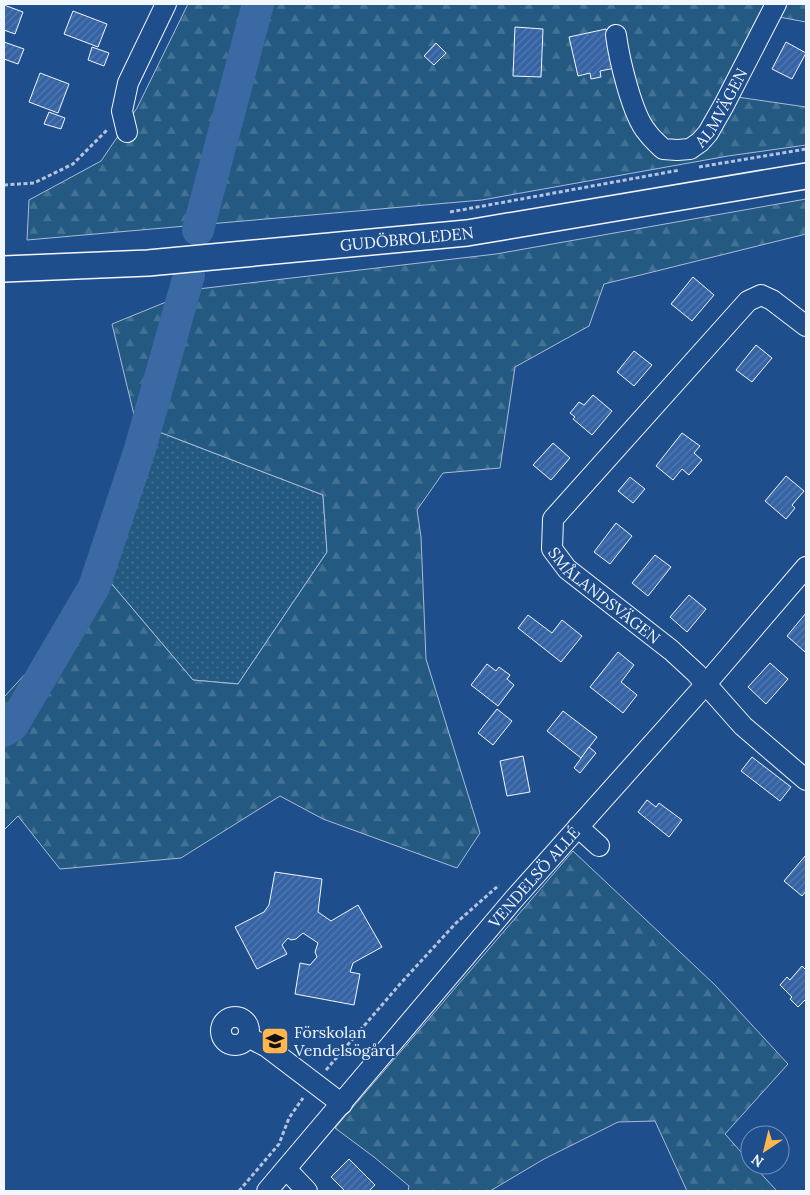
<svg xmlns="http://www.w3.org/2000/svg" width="810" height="1195" viewBox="0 0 810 1195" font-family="Lora,serif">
<defs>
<pattern id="grass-dots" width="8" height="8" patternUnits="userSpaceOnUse" patternTransform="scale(1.25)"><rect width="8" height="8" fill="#245a82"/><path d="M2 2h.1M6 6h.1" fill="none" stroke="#447295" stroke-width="1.8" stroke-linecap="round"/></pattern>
<pattern id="forest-firs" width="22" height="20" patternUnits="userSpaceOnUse" patternTransform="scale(1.25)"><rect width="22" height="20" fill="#245a82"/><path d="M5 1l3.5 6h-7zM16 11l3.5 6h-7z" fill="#447295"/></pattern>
<pattern id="building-hatch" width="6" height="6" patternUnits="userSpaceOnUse" patternTransform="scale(1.25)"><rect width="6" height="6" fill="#3563a3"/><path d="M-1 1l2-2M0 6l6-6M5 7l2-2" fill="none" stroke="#537ab1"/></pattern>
</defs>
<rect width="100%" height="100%" fill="#1f4e8c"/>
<polygon fill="url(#grass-dots)" stroke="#a8bbd7" points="136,423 323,495 327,552 238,684 193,680 110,582"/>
<g fill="url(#forest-firs)" stroke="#a8bbd7">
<polygon points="188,4 806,4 806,22 779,17 737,97 806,107 806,145 728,156 482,200 27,240 29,200 101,161 137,108"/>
<polygon points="806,199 806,234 604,284 589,326 515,367 500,468 443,473 417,510 421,537 426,659 480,833 457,868 323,819 280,796 181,858 60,869 18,816 4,830 4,697 110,582 193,680 238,684 327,552 323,495 136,423 112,324 198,289 496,254"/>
<polygon points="573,851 715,985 788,1064 725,1134 750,1162 750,1165 753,1165 777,1191 687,1191 655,1121 618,1122 544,1159 490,1191 408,1191 409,1186 374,1157 335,1128"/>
</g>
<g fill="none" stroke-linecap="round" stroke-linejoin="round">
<g stroke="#3b69a3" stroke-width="32">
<polyline points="198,230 258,4"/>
<polyline points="4,731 13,725 94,587 140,449 189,275"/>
</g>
</g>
<g fill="url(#building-hatch)" stroke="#f2f6ff">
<polygon points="4,5 23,12 15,34 4,30"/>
<polygon points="73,11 107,24 98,47 64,34"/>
<polygon points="515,27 543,29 541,77 513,76"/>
<polygon points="606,29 615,68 600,71 601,77 591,79 590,73 578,76 569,37"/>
<polygon points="4,42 24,49 18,64 4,59"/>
<polygon points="786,42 806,53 792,79 772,69"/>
<polygon points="436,43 446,53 434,65 424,56"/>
<polygon points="92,47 109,53 104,66 88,60"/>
<polygon points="40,73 69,84 58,113 29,102"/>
<polygon points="49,112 65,118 61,129 44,124"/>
<polygon points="693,277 714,295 692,321 671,304"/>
<polygon points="756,345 772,358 752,382 736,370"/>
<polygon points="634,351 652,365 634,386 617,372"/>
<polygon points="593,395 612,411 592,435 573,419 575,417 570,413 579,402 584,405"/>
<polygon points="682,433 700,446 694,453 702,460 689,475 682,469 673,480 656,466"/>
<polygon points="553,443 570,458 551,480 533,465"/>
<polygon points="786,476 804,491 792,505 795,508 786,519 765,501"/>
<polygon points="630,477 645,489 633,503 618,491"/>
<polygon points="616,523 632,536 610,564 594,552"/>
<polygon points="655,555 671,567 648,596 632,583"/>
<polygon points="689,595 706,609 687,632 670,617"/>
<polygon points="806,613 806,651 805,652 787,636"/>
<polygon points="528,615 552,633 562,620 582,636 561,662 518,628"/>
<polygon points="618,652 634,665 621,682 637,695 623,713 590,687"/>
<polygon points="770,663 788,679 766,704 748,687"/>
<polygon points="487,664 496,671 499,667 510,675 507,679 514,685 498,706 471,685"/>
<polygon points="497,709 512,721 493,745 478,733"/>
<polygon points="563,711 597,737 581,758 547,731"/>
<polygon points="589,747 596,753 580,773 574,768"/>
<polygon points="523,756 530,792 507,796 500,761"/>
<polygon points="752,757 791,787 780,801 741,771"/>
<polygon points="647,800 656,807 659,803 682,820 669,837 638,812"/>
<polygon points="806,855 806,891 802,896 784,881"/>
<polygon points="275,872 322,879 318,912 331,921 358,905 382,947 353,963 350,972 360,974 354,1005 295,994 300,963 310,965 317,957 315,952 318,943 303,933 296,939 291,940 288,938 282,945 287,954 257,969 235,927 264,912 269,905"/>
<polygon points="802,966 806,970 806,999 798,1007 790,999 792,997 780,985 787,977 790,980"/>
<polygon points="349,1159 375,1185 369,1191 345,1191 331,1177"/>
</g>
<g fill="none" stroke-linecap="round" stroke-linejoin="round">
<g stroke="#f2f6ff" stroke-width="22">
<g id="minor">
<path id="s1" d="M616,35c3,23 16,80 31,97 4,6 11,12 16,17l14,1 13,-1 10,-7 8,-9 16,-28 52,-101"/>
<polyline points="127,132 122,111 128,83 166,4"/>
<path id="s2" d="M806,326l-34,-26 -11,-5 -13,6 -195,218 -1,30 15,20 104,81 25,23 47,53 63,54"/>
<polyline points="578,827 599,846"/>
<circle cx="235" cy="1031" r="14"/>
<polyline points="248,1037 267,1047 342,1104"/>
<polyline points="286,1169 307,1191"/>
<path id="s3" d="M267,1191l247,-292 191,-214 101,-118"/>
</g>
</g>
<g stroke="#f2f6ff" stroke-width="28">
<g id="major">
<path id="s4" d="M4,269l144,-6 319,-30 339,-57"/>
</g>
</g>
<g stroke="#b3c4dc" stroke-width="3" stroke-dasharray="4 2.5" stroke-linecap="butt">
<polyline points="699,167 806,149"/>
<polyline points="4,185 34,183 73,164 108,129"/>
<polyline points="450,212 680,170"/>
<polyline points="326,1070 400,984 456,923 499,885"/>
<polyline points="239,1191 279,1144 289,1118 303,1098"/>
</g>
<use href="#minor" stroke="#1f4e8c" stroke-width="20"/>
<use href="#major" stroke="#1f4e8c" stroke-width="25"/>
</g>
<defs>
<g id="school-square" transform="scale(1.4375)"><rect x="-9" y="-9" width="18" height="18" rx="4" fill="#ffb74d" stroke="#1f4e8c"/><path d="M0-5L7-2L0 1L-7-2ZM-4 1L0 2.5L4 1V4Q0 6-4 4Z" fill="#111"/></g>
</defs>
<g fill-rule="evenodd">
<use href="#school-square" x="275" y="1041"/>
</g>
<g text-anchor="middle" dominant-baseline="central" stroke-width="4" stroke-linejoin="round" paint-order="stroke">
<g font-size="16" fill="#f2f6ff" stroke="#1f4e8c">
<text stroke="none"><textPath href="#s1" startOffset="206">ALMVÄGEN</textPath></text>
<text stroke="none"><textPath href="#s4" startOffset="404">GUDÖBROLEDEN</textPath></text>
<text stroke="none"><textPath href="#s2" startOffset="462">SMÅLANDSVÄGEN</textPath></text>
<text stroke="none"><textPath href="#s3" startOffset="412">VENDELSÖ ALLÉ</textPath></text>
</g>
<g font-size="16" fill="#f2f6ff" stroke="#1f4e8c" text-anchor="start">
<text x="294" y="1032">Förskolan<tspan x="294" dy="18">Vendelsögård</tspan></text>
</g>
</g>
<rect width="810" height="1195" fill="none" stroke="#f2f6ff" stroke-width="10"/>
<g transform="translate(765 1150) rotate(215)"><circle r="24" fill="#1f4e8c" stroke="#7391ba"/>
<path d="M0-4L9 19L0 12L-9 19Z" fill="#ffb74d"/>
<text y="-8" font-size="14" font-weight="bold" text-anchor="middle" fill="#f2f6ff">N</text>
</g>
</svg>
